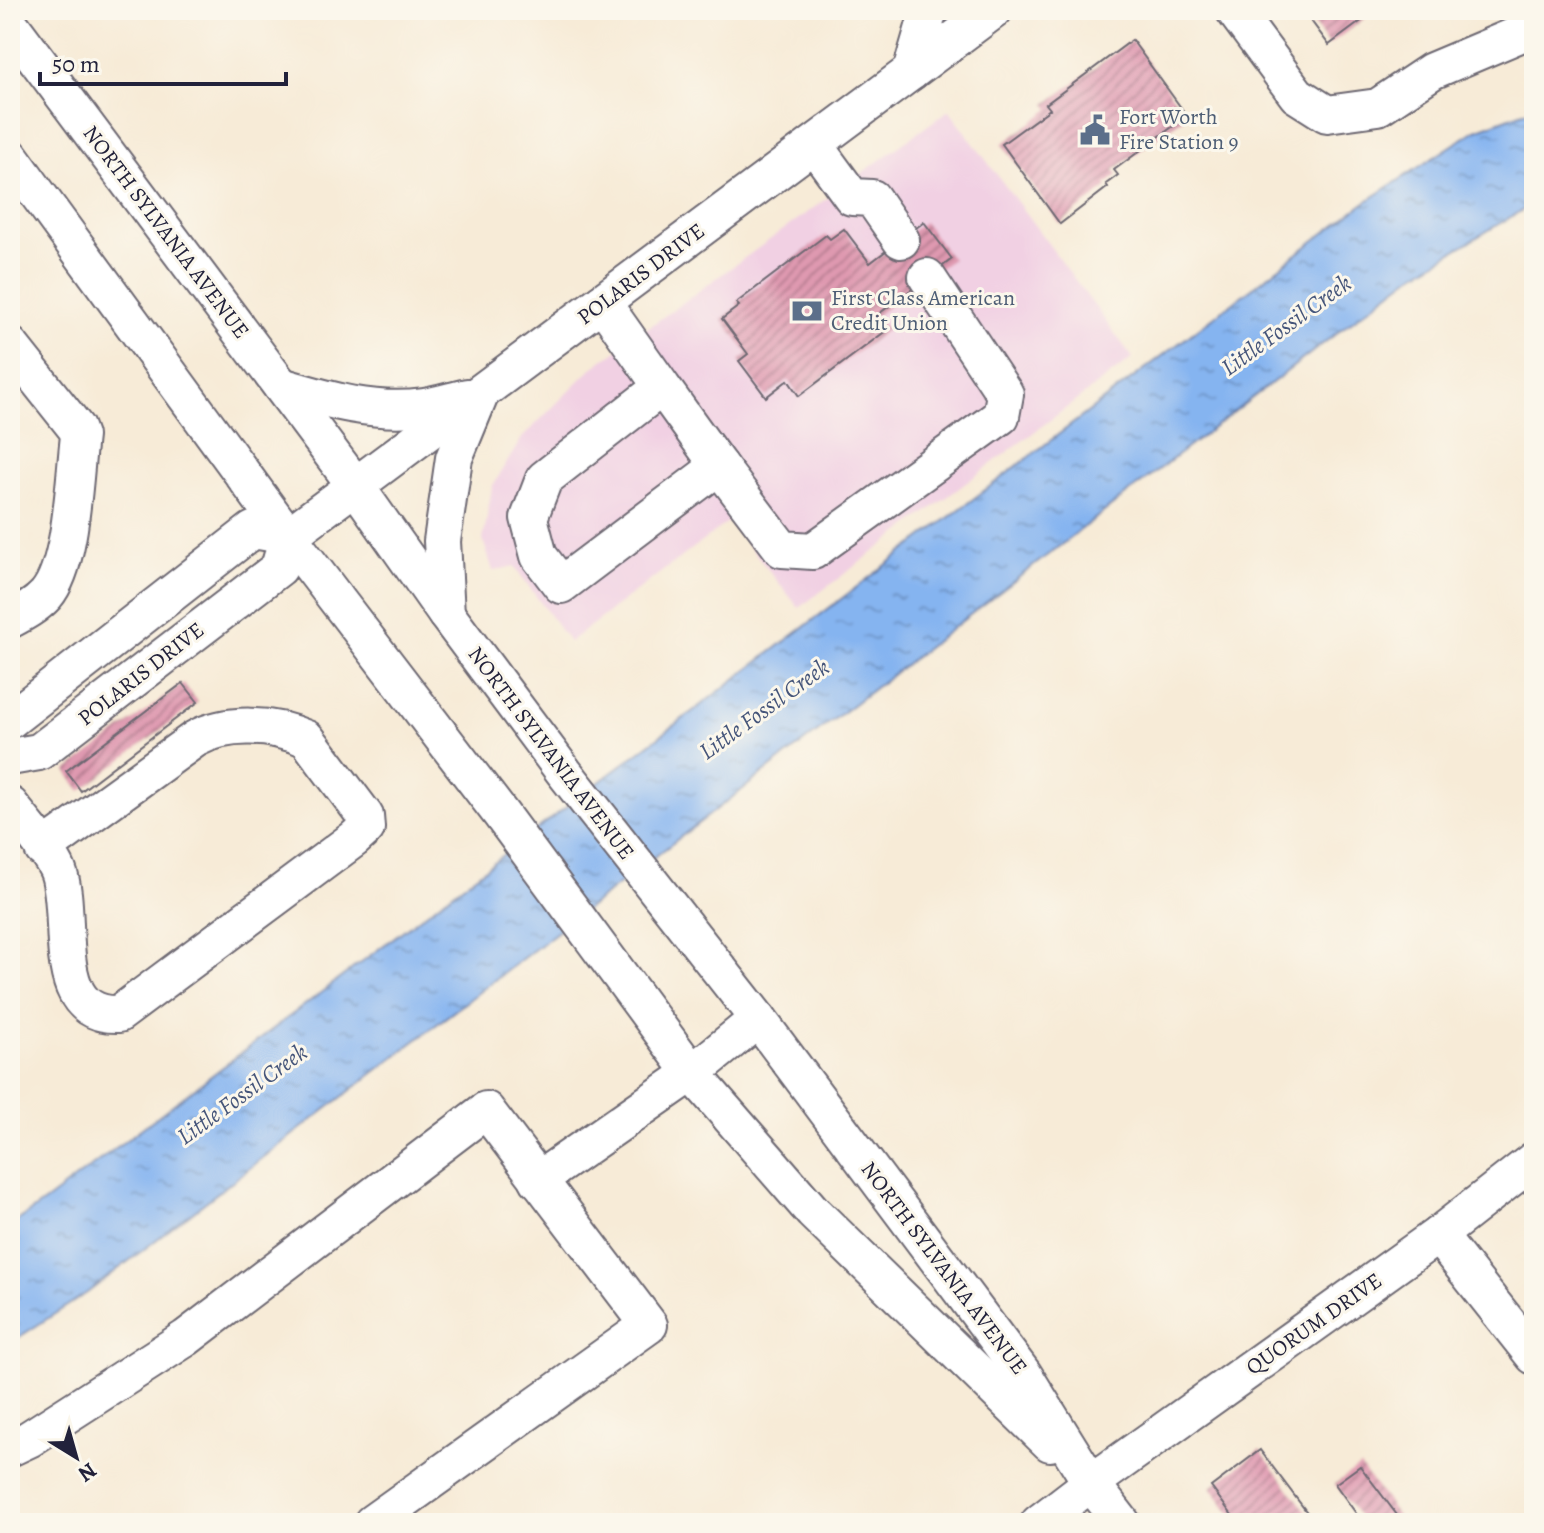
<svg xmlns="http://www.w3.org/2000/svg" width="1544" height="1533" viewBox="0 0 1544 1533" font-family="Alegreya,serif">
<defs>
<pattern id="water-ripples" width="26" height="14" patternUnits="userSpaceOnUse" patternTransform="scale(2)"><rect width="26" height="14" fill="#85b4f0"/><path d="M2 4q2-2 4 0t4 0M15 11q2-2 4 0t4 0" fill="none" stroke="#6c92c4"/></pattern>
<pattern id="building-hatch" width="6" height="6" patternUnits="userSpaceOnUse" patternTransform="scale(2)"><rect width="6" height="6" fill="#df99b0"/><path d="M-1 1l2-2M0 6l6-6M5 7l2-2" fill="none" stroke="#b47c90"/></pattern>
</defs>
<rect width="100%" height="100%" fill="#fbf7ec"/>
<filter id="ink" filterUnits="userSpaceOnUse"><feTurbulence type="fractalNoise" baseFrequency=".0125" numOctaves="2"/><feDisplacementMap in="SourceGraphic" scale="16" xChannelSelector="R" yChannelSelector="G"/><feConvolveMatrix kernelMatrix="1 2 1 2 8 2 1 2 1" color-interpolation-filters="sRGB"/></filter>
<filter id="wash" filterUnits="userSpaceOnUse"><feTurbulence type="fractalNoise" baseFrequency=".006" numOctaves="4" result="noise"/><feDisplacementMap in="SourceGraphic" scale="32" xChannelSelector="R" yChannelSelector="G"/><feGaussianBlur stdDeviation="1.8" result="paint"/><feColorMatrix in="noise" values="0 0 0 0 0 0 0 0 0 0 0 0 0 0 0 0 0 1.4 0 .05"/><feComposite in="paint" operator="in"/></filter>
<g filter="url(#wash)">
<rect width="100%" height="100%" fill="#f7ebd7"/>
<polygon fill="#f1d0e3" points="949,110 1133,358 799,608 729,521 569,642 514,566 493,571 483,540 492,487 522,438 591,369"/>
<polygon fill="url(#water-ripples)" stroke="#546b96" stroke-width="2" points="1534,108 1534,203 1407,279 87,1293 10,1343 10,1226 47,1200 1367,201 1476,130"/>
<g id="blocks">
<g fill="url(#building-hatch)">
<polygon points="1303,10 1376,10 1329,45"/>
<polygon points="1132,40 1187,116 1114,170 1118,175 1106,184 1108,187 1060,224 1002,144 1050,109 1046,104"/>
<polygon points="924,222 952,259 876,316 887,330 799,396 788,380 766,397 739,361 748,354 722,319 739,306 736,303 826,235 830,239 844,229 870,263"/>
<polygon points="183,683 198,702 81,791 66,771"/>
<polygon points="1260,1450 1315,1523 1238,1523 1211,1487"/>
<polygon points="1360,1466 1403,1523 1363,1523 1335,1484"/>
</g>
</g>
</g>
<g filter="url(#ink)">
<use href="#blocks" fill-opacity="0" stroke="#6d6872" stroke-width="2"/>
<g fill="none" stroke-linecap="round" stroke-linejoin="round">
<g stroke="#6d6872" stroke-width="40">
<g id="minor">
<polyline points="1234,10 1297,95 1327,114 1378,107 1432,71 1534,28"/>
<polyline points="10,24 355,485 446,614 564,772 758,1019 1024,1375 1091,1483 1122,1523"/>
<polyline points="911,72 929,10"/>
<polyline points="814,145 852,197 872,198 901,240"/>
<polyline points="10,156 288,536 500,813 692,1073 813,1212 1050,1443"/>
<polyline points="602,302 662,387 544,479 529,518 539,556 561,585 719,466 662,387"/>
<path d="M10,345l66,83 3,8c-5,41 -7,129 -33,159 -10,11 -23,18 -36,25"/>
<path d="M281,386c47,14 94,28 143,21 14,-2 29,-7 43,-10"/>
<polyline points="719,466 782,549 813,551 1001,416 1005,394 927,277"/>
<polyline points="446,614 442,541 454,458 480,395"/>
<polyline points="10,720 253,530 288,536"/>
<polyline points="10,757 39,752 279,568 288,536 994,10"/>
<path d="M10,805c13,17 41,48 48,66 17,44 -12,146 61,143l235,-175 12,-11 -1,-12 -58,-77c-34,-15 -79,-18 -112,0l-152,110"/>
<polyline points="538,1180 692,1073 758,1019"/>
<polyline points="1438,1235 1534,1356"/>
<polyline points="10,1448 29,1439 186,1338 486,1110 649,1325 372,1523"/>
<polyline points="1039,1523 1091,1483 1438,1235 1534,1160"/>
</g>
</g>
<use href="#minor" stroke="#fff" stroke-width="36"/>
</g>
</g>
<defs>
<g id="civic-bare" transform="scale(2.4)"><path d="M-.6-6.5H3V-4.5H.6V-3L4-1V1h2V6H-6V1h2V-1L-.6-3ZM-1.2 2.5V6h2.4V2.5Z" fill="#5c6f8a" stroke="#fbf7ec" stroke-width="2.5" paint-order="stroke"/></g>
<g id="bank-bare" transform="scale(2.4)"><path d="M-6-4H6V4H-6ZM0-2.3a2.3 2.3 0 1 0 0 4.6a2.3 2.3 0 1 0 0-4.6Z" fill="#5c6f8a" stroke="#fbf7ec" stroke-width="2.5" paint-order="stroke"/></g>
</defs>
<g fill-rule="evenodd">
<use href="#civic-bare" x="1095" y="130"/>
<use href="#bank-bare" x="807" y="311"/>
</g>
<g text-anchor="middle" dominant-baseline="central" stroke-width="6" stroke-linejoin="round" paint-order="stroke">
<g font-size="22" fill="#4e5e75" stroke="#fbf7ec" text-anchor="start">
<text x="1119" y="117">Fort Worth<tspan x="1119" dy="25">Fire Station 9</tspan></text>
<text x="831" y="298">First Class American<tspan x="831" dy="25">Credit Union</tspan></text>
</g>
<g font-size="22" fill="#22223b" stroke="#fbf7ec">
<text transform="translate(166 232) rotate(53)">NORTH SYLVANIA AVENUE</text>
<text transform="translate(641 274) rotate(-37)">POLARIS DRIVE</text>
<text transform="translate(141 674) rotate(-38)">POLARIS DRIVE</text>
<text transform="translate(551 753) rotate(53)">NORTH SYLVANIA AVENUE</text>
<text transform="translate(944 1268) rotate(53)">NORTH SYLVANIA AVENUE</text>
<text transform="translate(1314 1324) rotate(-35)">QUORUM DRIVE</text>
</g>
<g font-size="24" font-style="italic" fill="#45557a" stroke="#fbf7ec">
<text transform="translate(1286 325) rotate(-36)">Little Fossil Creek</text>
<text transform="translate(764 709) rotate(-36)">Little Fossil Creek</text>
<text transform="translate(242 1094) rotate(-36)">Little Fossil Creek</text>
</g>
</g>
<rect width="1544" height="1533" fill="none" stroke="#fbf7ec" stroke-width="40"/>
<g transform="translate(76 1457) rotate(143)" stroke="#fbf7ec" stroke-width="6" paint-order="stroke">
<path d="M0-6L14 30L0 20L-14 30Z" fill="#22223b"/>
<text y="-12" font-size="22" font-weight="bold" text-anchor="middle" fill="#22223b">N</text>
</g>
<path d="M40 72v12h246v-12" fill="none" stroke="#22223b" stroke-width="4"/>
<text x="52" y="72" font-size="24" fill="#22223b" stroke="#fbf7ec" stroke-width="6" paint-order="stroke">50 m</text>
</svg>
